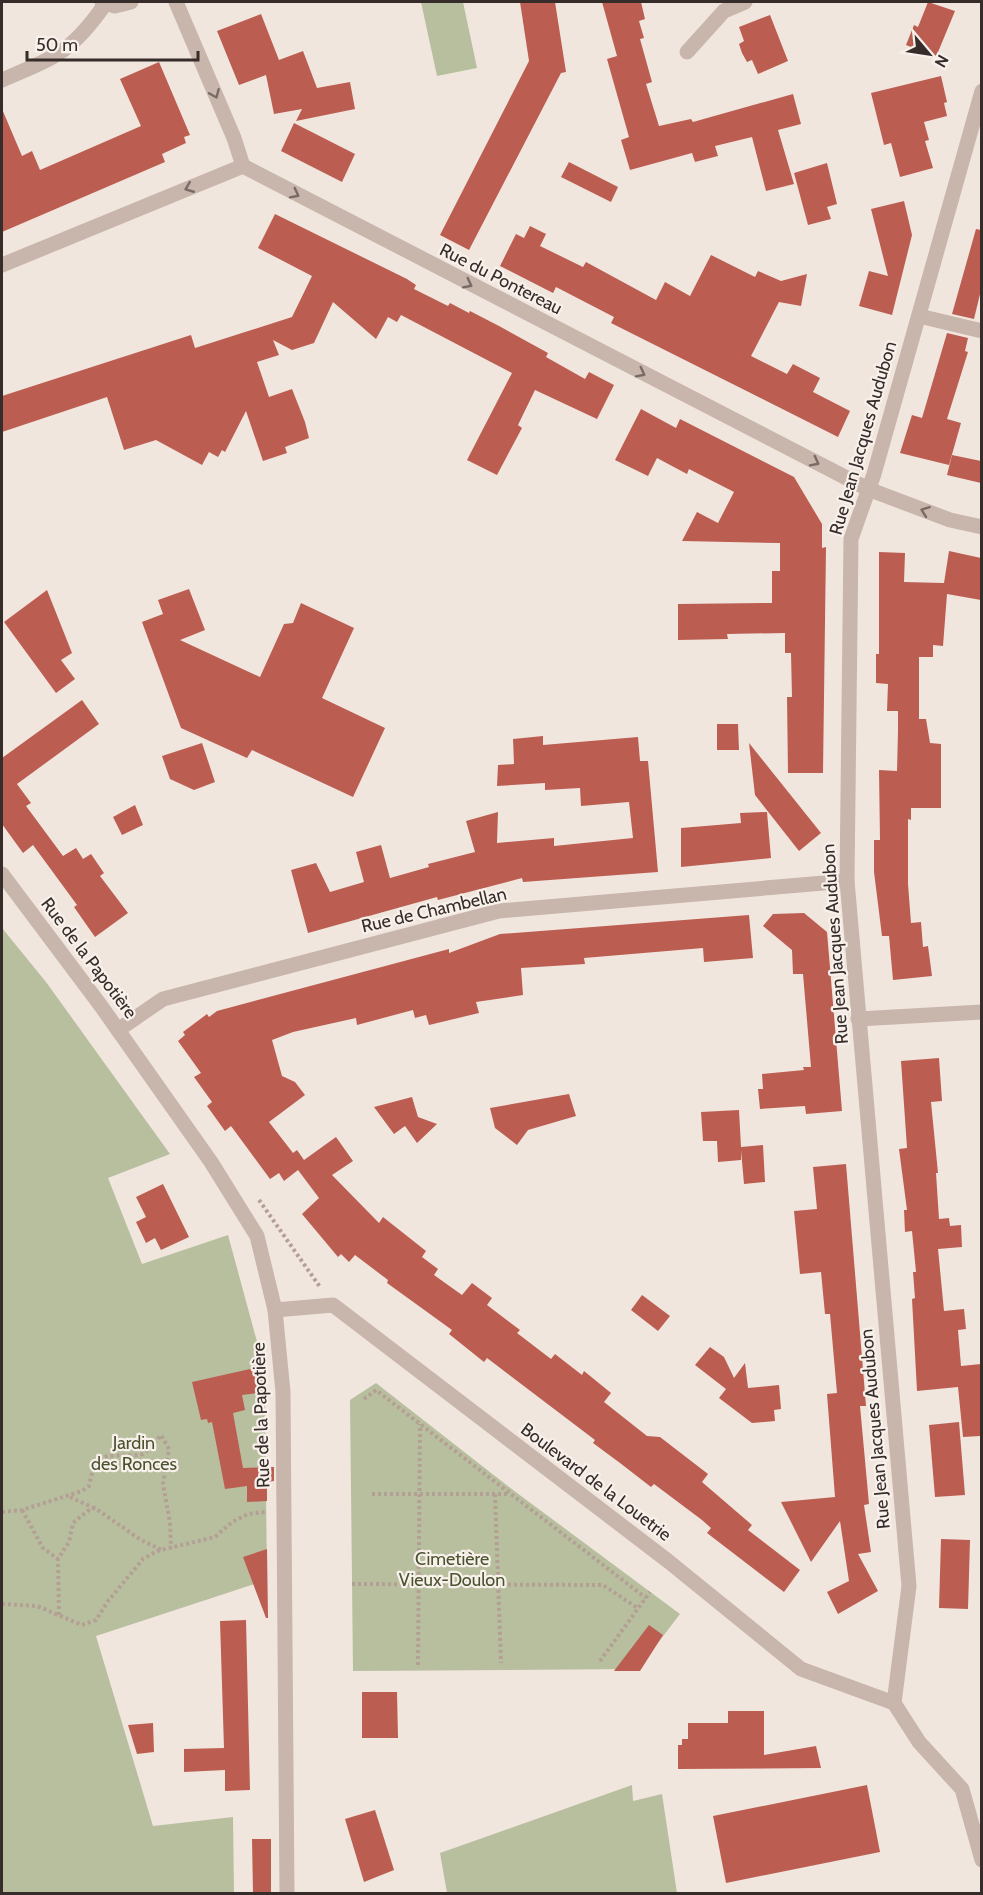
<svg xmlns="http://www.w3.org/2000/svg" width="983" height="1895" viewBox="0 0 983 1895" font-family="Cabin,sans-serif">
<rect width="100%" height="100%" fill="#f1e6de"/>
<g fill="#b8bf9f">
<polygon points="421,2 463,2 477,68 437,76"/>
<polygon points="2,928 46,982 170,1154 108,1178 142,1264 228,1235 262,1360 265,1396 267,1580 96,1636 153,1826 233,1817 234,1893 2,1893"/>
<polygon points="376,1383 513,1490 680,1614 638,1669 353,1671 350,1400"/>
<polygon points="632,1785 633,1801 662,1794 677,1893 447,1893 440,1853"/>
</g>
<g fill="#bc5d51">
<polygon points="520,2 555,2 566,72 561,73 469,250 440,235 529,61"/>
<polygon points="602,2 641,2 645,19 639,21 644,38 640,39 652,82 646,84 659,126 691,119 693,122 793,94 801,124 778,130 794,184 766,191 752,137 715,146 718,156 695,162 692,153 630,170 621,140 629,137 607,59 617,56"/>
<polygon points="928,2 955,11 936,57 906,45 914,25 918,27"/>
<polygon points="261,14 279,60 303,51 317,88 350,82 355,109 296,121 302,109 274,114 266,75 239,85 217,31"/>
<polygon points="770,15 788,61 758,74 752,60 747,62 742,53 739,44 744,41 739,27"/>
<polygon points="159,62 190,135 184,137 186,143 162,154 165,162 2,232 2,109 22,156 32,151 40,170 141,126 120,79"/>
<polygon points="941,76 947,102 944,103 947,116 924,122 929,140 925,141 933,168 900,177 891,143 884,145 871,93"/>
<polygon points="294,123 355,154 342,182 281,151"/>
<polygon points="569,162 618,187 611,202 561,177"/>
<polygon points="827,163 837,204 827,207 831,219 808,225 794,173"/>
<polygon points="904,201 912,235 892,315 859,306 869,271 888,276 871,209"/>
<polygon points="275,214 407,279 416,285 414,289 448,306 450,303 469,313 470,311 499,326 548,353 546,357 585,379 589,372 614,385 597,419 535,390 518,425 522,428 497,475 467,460 512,373 401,315 397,322 388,317 376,339 333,302 314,343 292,350 273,340 279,355 257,362 269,397 292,389 305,422 309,438 285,447 287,453 263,461 246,411 225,452 222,450 218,457 209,452 202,465 156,440 124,450 107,397 2,432 2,396 191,335 195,348 292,317 312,276 258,248"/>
<polygon points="530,226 546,234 540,246 583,267 586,262 656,300 665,282 690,296 711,255 755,277 758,271 781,281 807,274 801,306 779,302 751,356 787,374 793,364 820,378 813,392 850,411 838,437 611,323 614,317 556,287 553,293 500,266 516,234 524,238"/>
<polygon points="976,229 981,230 981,290 974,319 952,314"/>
<polygon points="947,333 968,338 965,351 968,352 947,419 961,423 949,465 900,453 912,415 922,418"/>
<polygon points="641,409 676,428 680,419 794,477 822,524 822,548 826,547 823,773 788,773 787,697 792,697 791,653 785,653 785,633 727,634 728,639 678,640 678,604 772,603 772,571 780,571 780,543 682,541 697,512 718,523 734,492 689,469 687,474 657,458 648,476 615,460"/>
<polygon points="952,455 981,461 981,483 947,475"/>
<polygon points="949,551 981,558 981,600 947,594 943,646 933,645 933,657 919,657 919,719 926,719 930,743 941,744 941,808 911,808 911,820 908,819 908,884 911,923 921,922 923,947 928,946 932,976 893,980 889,936 882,936 874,872 874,840 880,840 879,770 897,771 898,731 898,711 887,711 888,684 876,683 876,654 879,654 879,552 905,553 904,582 944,583"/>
<polygon points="189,589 205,630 180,640 260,677 284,624 293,623 301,603 354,628 322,698 385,728 353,797 252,750 247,758 181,728 142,622 163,614 158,600"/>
<polygon points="47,590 72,653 61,660 75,679 56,693 4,622"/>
<polygon points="82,700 99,724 17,784 31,803 26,806 63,856 76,848 83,859 91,854 104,873 100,876 128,913 95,937 74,907 77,905 33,845 23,853 2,824 2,758"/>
<polygon points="717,724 738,724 739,750 717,750"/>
<polygon points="543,736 543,745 638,737 640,761 648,761 658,872 523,882 522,878 438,900 437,897 308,933 291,870 316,863 330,892 364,882 356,852 381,845 390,878 429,867 428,864 475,852 466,821 498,812 497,843 554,838 554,846 633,838 629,802 581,806 580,788 545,790 545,783 497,786 498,765 514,764 513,739"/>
<polygon points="202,743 215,782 194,790 170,779 162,756"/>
<polygon points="749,743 821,833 799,851 755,795"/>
<polygon points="135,805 143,825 122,835 113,817"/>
<polygon points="767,812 771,858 681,867 681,828 741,823 740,813"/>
<polygon points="804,913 827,932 842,1111 806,1114 805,1106 760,1109 758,1089 763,1089 762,1074 804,1070 803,1067 811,1067 803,974 793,974 792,950 763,926 773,914"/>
<polygon points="749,915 753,958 704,962 703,948 584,958 585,964 521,968 523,995 476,1002 479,1013 429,1025 426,1015 415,1018 413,1010 357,1025 356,1018 293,1032 272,1040 282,1076 295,1082 305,1095 269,1122 293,1153 297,1150 304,1160 336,1137 353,1161 332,1175 379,1223 383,1217 426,1251 422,1257 438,1269 434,1275 462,1295 472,1283 492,1298 487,1305 520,1330 517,1333 551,1359 555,1354 582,1375 584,1371 611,1393 604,1402 647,1436 660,1437 708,1474 702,1482 752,1525 748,1530 800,1570 784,1592 707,1533 711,1528 702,1520 654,1484 651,1487 620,1463 593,1443 595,1440 487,1358 484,1362 449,1334 452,1330 387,1283 388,1280 355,1255 349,1262 341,1254 338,1257 302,1214 319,1198 298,1170 284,1181 279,1173 270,1179 231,1126 225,1131 207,1106 212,1102 194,1077 201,1073 178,1041 185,1035 183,1032 207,1014 209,1017 217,1011 449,949 449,953 500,934"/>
<polygon points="939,1058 942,1101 931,1102 938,1173 936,1173 939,1219 949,1218 950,1226 961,1225 962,1247 938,1249 944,1311 964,1309 966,1329 958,1330 961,1366 981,1364 980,1436 963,1437 958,1387 917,1391 912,1299 915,1298 913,1272 916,1272 912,1231 905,1232 904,1210 907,1210 899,1149 907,1148 901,1061"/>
<polygon points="569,1094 576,1116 528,1130 517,1145 495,1128 490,1108"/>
<polygon points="412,1097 418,1117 437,1124 417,1143 405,1126 394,1134 374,1107"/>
<polygon points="739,1110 741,1147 763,1145 765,1182 744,1184 741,1150 741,1160 718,1162 717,1141 703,1141 701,1112"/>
<polygon points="846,1164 866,1406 860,1406 869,1504 864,1505 871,1552 858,1554 878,1591 838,1614 827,1592 849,1581 840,1521 811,1562 781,1502 835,1497 827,1394 837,1393 830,1314 825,1314 821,1272 800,1274 794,1211 817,1209 813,1167"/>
<polygon points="163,1184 189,1237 161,1250 155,1238 146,1243 136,1222 146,1217 136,1197"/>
<polygon points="642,1295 670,1316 658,1331 631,1310"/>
<polygon points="710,1347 724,1357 734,1378 745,1363 748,1388 779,1385 781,1409 774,1410 775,1421 752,1423 719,1398 726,1389 695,1365"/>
<polygon points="264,1363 266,1392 242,1395 245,1410 233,1413 243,1468 274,1467 274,1481 267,1482 267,1501 247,1502 247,1486 225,1489 212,1422 208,1423 207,1419 201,1420 192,1382 250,1369"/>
<polygon points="959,1422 965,1495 935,1497 929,1425"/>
<polygon points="941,1539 970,1540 968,1609 939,1608"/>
<polygon points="267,1549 268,1618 266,1618 243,1557"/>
<polygon points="246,1620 250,1790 225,1791 225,1770 184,1772 184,1749 224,1748 220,1621"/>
<polygon points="649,1625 663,1635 640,1671 614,1671"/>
<polygon points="362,1692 397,1692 398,1738 362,1738"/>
<polygon points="728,1711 764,1711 764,1755 816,1746 821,1768 678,1769 678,1745 682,1745 682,1739 688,1739 688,1723 728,1723"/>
<polygon points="153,1723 154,1752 137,1754 128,1725"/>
<polygon points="867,1785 880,1852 726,1883 713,1816"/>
<polygon points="375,1810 394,1870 364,1882 345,1819"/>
<polygon points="252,1839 271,1839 271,1893 253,1893"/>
</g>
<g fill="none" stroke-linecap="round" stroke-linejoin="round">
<g stroke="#b49f95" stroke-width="4" stroke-dasharray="3 3" stroke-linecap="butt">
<polyline points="259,1200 320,1287"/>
<polyline points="364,1399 376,1390 646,1598"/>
<polyline points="372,1494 510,1494"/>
<polyline points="495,1494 501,1663"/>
<polyline points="70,1497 94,1508"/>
<polyline points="22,1510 43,1548 58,1559"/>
<path d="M2,1512l20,-2 60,-19 7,-5c8,-43 24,-26 55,-32l17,-19 8,14 -6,35 7,39 1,25"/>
<polyline points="352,1584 603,1585 639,1609"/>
<polyline points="2,1604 37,1606 82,1625 96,1620 108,1601 143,1559 157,1551 215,1537 232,1522 248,1514 265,1512"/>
<polyline points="59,1615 58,1559 69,1542 73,1523 90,1509 95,1508 141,1540 162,1550"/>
<polyline points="600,1661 650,1592"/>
<polyline points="418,1665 420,1424"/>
</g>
<g stroke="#c8b5ab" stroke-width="15">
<polyline points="102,2 115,6 131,2"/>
<polyline points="176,2 234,138 243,166"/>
<polyline points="687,52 724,11 745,2"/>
<path d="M2,80c54,-23 69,-27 104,-77"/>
<polyline points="243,166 868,489 950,520 982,527"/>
<polyline points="2,265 243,166"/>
<polyline points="919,316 982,331"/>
<polyline points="2,874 101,1006 211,1162 257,1236 275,1310 283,1392 287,1894"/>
<polyline points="858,1019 982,1012"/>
<polyline points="118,1030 163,999 499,911 847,881"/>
<polyline points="275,1310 333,1305 668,1561 801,1669 894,1703"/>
<polyline points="894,1703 909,1586 847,881 851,539 874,474 982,91"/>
<polyline points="894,1703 919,1742 962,1789 982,1860"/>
</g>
</g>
<defs><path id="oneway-chevron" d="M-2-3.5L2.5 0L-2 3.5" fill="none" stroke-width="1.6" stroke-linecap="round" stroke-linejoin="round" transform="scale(1.5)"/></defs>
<g stroke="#786a64">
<use href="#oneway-chevron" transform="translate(215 94) rotate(67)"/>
<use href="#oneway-chevron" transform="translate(189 188) rotate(158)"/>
<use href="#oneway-chevron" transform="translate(295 194) rotate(27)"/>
<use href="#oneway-chevron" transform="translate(468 284) rotate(27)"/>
<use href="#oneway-chevron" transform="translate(641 373) rotate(27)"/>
<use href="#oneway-chevron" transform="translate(815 462) rotate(27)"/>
<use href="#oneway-chevron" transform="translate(925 511) rotate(-160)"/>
</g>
<g text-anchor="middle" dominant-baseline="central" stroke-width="4.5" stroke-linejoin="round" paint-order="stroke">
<g font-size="18" fill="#362c2a" stroke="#f8f0ea">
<text transform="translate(501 279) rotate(27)">Rue du Pontereau</text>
<text transform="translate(863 438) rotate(-74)">Rue Jean Jacques Audubon</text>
<text transform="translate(434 910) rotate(-13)">Rue de Chambellan</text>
<text transform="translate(835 944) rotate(-94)">Rue Jean Jacques Audubon</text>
<text transform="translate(89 958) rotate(53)">Rue de la Papotière</text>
<text transform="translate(261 1415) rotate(-92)">Rue de la Papotière</text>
<text transform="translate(875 1429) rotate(-95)">Rue Jean Jacques Audubon</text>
<text transform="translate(596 1482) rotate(37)">Boulevard de la Louetrie</text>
</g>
<g font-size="18" fill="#4a532f" stroke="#f8f0ea">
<text x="134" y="1443">Jardin<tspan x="134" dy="21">des Ronces</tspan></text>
<text x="452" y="1559">Cimetière<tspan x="452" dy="21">Vieux-Doulon</tspan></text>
</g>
</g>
<rect width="983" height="1895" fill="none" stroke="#362c2a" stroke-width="6"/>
<g transform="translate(929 54) rotate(119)" stroke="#f8f0ea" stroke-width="4.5" paint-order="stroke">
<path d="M0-4.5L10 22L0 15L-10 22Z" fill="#362c2a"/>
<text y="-9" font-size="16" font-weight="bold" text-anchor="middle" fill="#362c2a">N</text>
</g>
<path d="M27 51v9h171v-9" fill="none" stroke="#362c2a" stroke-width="3"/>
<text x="36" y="51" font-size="18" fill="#362c2a" stroke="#f8f0ea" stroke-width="4.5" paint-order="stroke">50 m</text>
</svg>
